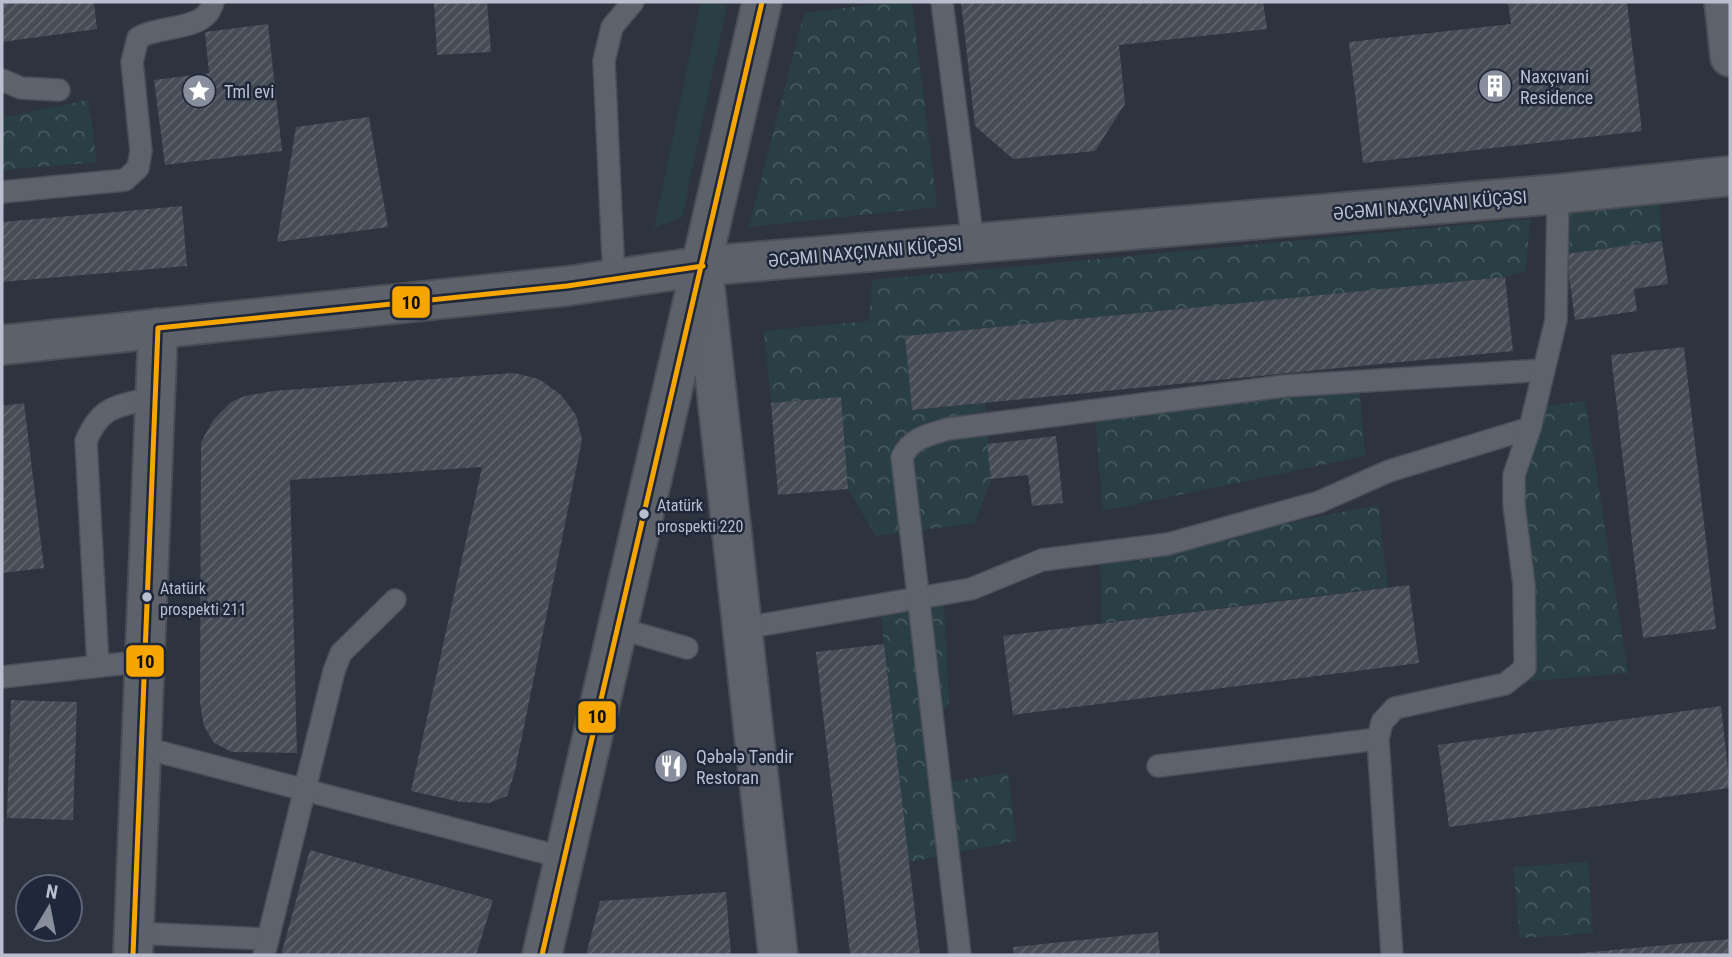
<svg xmlns="http://www.w3.org/2000/svg" width="1732" height="957" viewBox="0 0 1732 957" font-family="'Roboto Condensed',sans-serif">
<defs>
<pattern id="forest-crowns" width="20" height="18" patternUnits="userSpaceOnUse" patternTransform="scale(1.75)"><rect width="20" height="18" fill="#293f45"/><path d="M2 6a3 3 0 1 1 6 0M12 15a3 3 0 1 1 6 0" fill="none" stroke="#46595f"/></pattern>
<pattern id="building-hatch" width="6" height="6" patternUnits="userSpaceOnUse" patternTransform="scale(1.75)"><rect width="6" height="6" fill="#464c56"/><path d="M-1 1l2-2M0 6l6-6M5 7l2-2" fill="none" stroke="#5f646d"/></pattern>
</defs>
<rect width="100%" height="100%" fill="#2d333f"/>
<polygon fill="#293f45" points="701,2 727,5 682,217 654,228"/>
<g fill="url(#forest-crowns)">
<polygon points="894,2 912,2 937,207 749,227 804,13"/>
<polygon points="88,100 97,162 2,170 2,118"/>
<polygon points="1659,204 1662,241 1566,254 1566,215"/>
<polygon points="1530,219 1526,271 1505,277 905,336 912,410 985,403 991,479 975,523 876,536 848,489 841,398 771,403 764,331 869,321 872,280"/>
<polygon points="1359,387 1365,456 1103,511 1095,414"/>
<polygon points="1585,401 1628,673 1530,681 1525,483 1546,406"/>
<polygon points="1378,505 1388,587 1102,623 1100,561"/>
<polygon points="944,604 949,703 939,718 948,782 1008,773 1016,841 909,862 881,616"/>
<polygon points="1588,862 1593,933 1520,938 1513,867"/>
</g>
<g fill="url(#building-hatch)">
<polygon points="2,2 94,2 97,29 2,42"/>
<polygon points="434,2 487,2 491,52 437,55"/>
<polygon points="961,2 1263,2 1267,29 1119,45 1125,104 1095,151 1013,159 975,126"/>
<polygon points="1508,2 1627,2 1642,131 1363,163 1349,42 1511,24"/>
<polygon points="268,24 282,151 165,165 154,80 209,73 205,32"/>
<polygon points="369,117 388,227 277,242 296,127"/>
<polygon points="182,206 187,266 2,282 2,222"/>
<polygon points="1662,241 1668,284 1634,289 1637,311 1575,320 1566,254"/>
<polygon points="1505,277 1513,351 912,410 905,336"/>
<polygon points="1684,347 1716,629 1643,638 1611,355"/>
<polygon points="514,373 539,379 561,395 576,415 582,440 515,771 507,796 489,803 461,802 411,791 482,467 290,480 297,753 232,752 214,743 204,726 200,703 201,442 214,419 231,402 245,396 273,391"/>
<polygon points="841,397 848,489 778,495 771,403"/>
<polygon points="24,403 44,568 2,573 2,406"/>
<polygon points="1056,436 1063,503 1032,506 1028,475 991,479 987,444"/>
<polygon points="1409,585 1419,663 1013,715 1003,636"/>
<polygon points="884,644 909,862 920,955 850,955 816,652"/>
<polygon points="11,700 77,702 73,820 7,818"/>
<polygon points="1721,706 1730,788 1449,827 1438,745"/>
<polygon points="310,850 493,900 476,955 281,955"/>
<polygon points="726,892 731,955 586,955 600,901"/>
<polygon points="1158,932 1160,955 1014,955 1013,947"/>
<polygon points="1730,939 1730,955 1581,955 1581,953"/>
</g>
<g fill="none" stroke-linecap="round" stroke-linejoin="round">
<g stroke="#4a4e57" stroke-width="24">
<g id="lane">
<polyline points="942,2 973,243"/>
<polyline points="2,80 21,88 59,90"/>
<path d="M2,192l123,-12 13,-12 3,-17 -9,-89 6,-24c23,-14 69,-6 75,-36"/>
<polyline points="614,279 604,61 612,27 633,2"/>
<polyline points="618,628 687,648"/>
<polyline points="744,628 971,589 1042,560 1168,544 1319,502 1389,471 1530,428"/>
<path d="M98,666l-12,-225c16,-38 33,-34 69,-44"/>
<polyline points="2,677 145,661"/>
<polyline points="141,747 565,858"/>
<polyline points="1158,766 1378,739"/>
<polyline points="134,933 267,939"/>
<polyline points="264,955 334,671 341,653 395,600"/>
<path d="M960,955l-58,-498c10,-20 27,-22 46,-28l336,-43 260,-16"/>
<polyline points="1392,955 1378,739 1382,722 1395,708 1505,684 1525,668 1524,585 1514,505 1514,475 1530,428 1556,320 1558,194"/>
</g>
</g>
<g stroke="#4a4e57" stroke-width="42">
<g id="street">
<polyline points="1724,2 1730,57"/>
<polyline points="703,268 778,955"/>
</g>
</g>
<g stroke="#4a4e57" stroke-width="42">
<g id="secondary">
<polyline points="2,345 567,286 703,266 1558,194 1730,176"/>
<polyline points="133,955 158,328"/>
<polyline points="542,955 762,2"/>
</g>
</g>
<use href="#lane" stroke="#5e626c" stroke-width="21"/>
<use href="#street" stroke="#5e626c" stroke-width="38"/>
<use href="#secondary" stroke="#5c616a" stroke-width="38"/>
<g stroke="#1f283a" stroke-width="10">
<g id="bus-1">
<polyline points="133,955 158,328 567,286 703,266"/>
<polyline points="542,955 762,2"/>
</g>
</g>
<use href="#bus-1" stroke="#f7a600" stroke-width="5"/>
</g>
<defs>
<g id="building-disc" transform="scale(1.75)"><circle r="9.5" fill="#888e9c" stroke="#1f283a"/><path d="M-4-6H4V6H1V3H-1V6H-4ZM-2.5-4.3h1.7v1.8h-1.7ZM.8-4.3h1.7v1.8H.8ZM-2.5-1h1.7V.8h-1.7ZM.8-1h1.7V.8H.8Z" fill="#fff"/></g>
<g id="sight-disc" transform="scale(1.75)"><circle r="9.5" fill="#888e9c" stroke="#1f283a"/><path d="M0-6L1.8-2.2L6-1.7L2.9 1.2L3.7 5.4L0 3.3L-3.7 5.4L-2.9 1.2L-6-1.7L-1.8-2.2Z" fill="#fff"/></g>
<g id="restaurant-disc" transform="scale(1.75)"><circle r="9.5" fill="#888e9c" stroke="#1f283a"/><path d="M-5-6h1v4h1v-4h1v4h1v-4h1v5L-1.5 .5V6h-2V.5L-5-1ZM5-6V6H3V1.5H1.5Q1.5-4 5-6Z" fill="#fff"/></g>
</defs>
<g fill-rule="evenodd">
<use href="#building-disc" x="1495" y="86"/>
<use href="#sight-disc" x="199" y="91"/>
<use href="#restaurant-disc" x="671" y="766"/>
</g>
<g fill="#b9bfce" stroke="#1f283a" stroke-width="2.5">
<circle cx="644" cy="514" r="6"/>
<circle cx="147" cy="597" r="6"/>
</g>
<g text-anchor="middle" dominant-baseline="central" stroke-width="5" stroke-linejoin="round" paint-order="stroke">
<g font-size="16" fill="#b9bfce" stroke="#1f283a" text-anchor="start">
<text x="657" y="505">Atatürk<tspan x="657" dy="21">prospekti 220</tspan></text>
<text x="160" y="588">Atatürk<tspan x="160" dy="21">prospekti 211</tspan></text>
</g>
<g font-size="18" fill="#b9bfce" stroke="#1f283a" text-anchor="start">
<text x="1520" y="76">Naxçıvani<tspan x="1520" dy="21">Residence</tspan></text>
<text x="224" y="91">Tml evi</text>
<text x="696" y="756">Qəbələ Təndir<tspan x="696" dy="21">Restoran</tspan></text>
</g>
<g font-size="18" fill="#b9bfce" stroke="#1f283a">
<text transform="translate(1430 205) rotate(-5)">ƏCƏMI NAXÇIVANI KÜÇƏSI</text>
<text transform="translate(865 252) rotate(-5)">ƏCƏMI NAXÇIVANI KÜÇƏSI</text>
</g>
</g>
<g stroke="#1f283a" stroke-width="2.5">
<rect x="391" y="285" width="40" height="34" rx="7" fill="#f7a600"/>
<rect x="125" y="644" width="40" height="34" rx="7" fill="#f7a600"/>
<rect x="577" y="700" width="40" height="34" rx="7" fill="#f7a600"/>
</g>
<g font-size="19" text-anchor="middle" font-weight="bold" fill="#111">
<text x="411" y="309">10</text>
<text x="145" y="668">10</text>
<text x="597" y="723">10</text>
</g>
<rect width="1732" height="957" fill="none" stroke="#b9bfce" stroke-width="7"/>
<g transform="translate(49 908) rotate(10)"><circle r="33" fill="#1f283a" stroke="#5d6475" stroke-width="2"/>
<path d="M0-5L12 26L0 18L-12 26Z" fill="#888e9c"/>
<text y="-10" font-size="19" font-weight="bold" text-anchor="middle" fill="#b9bfce">N</text>
</g>
</svg>
